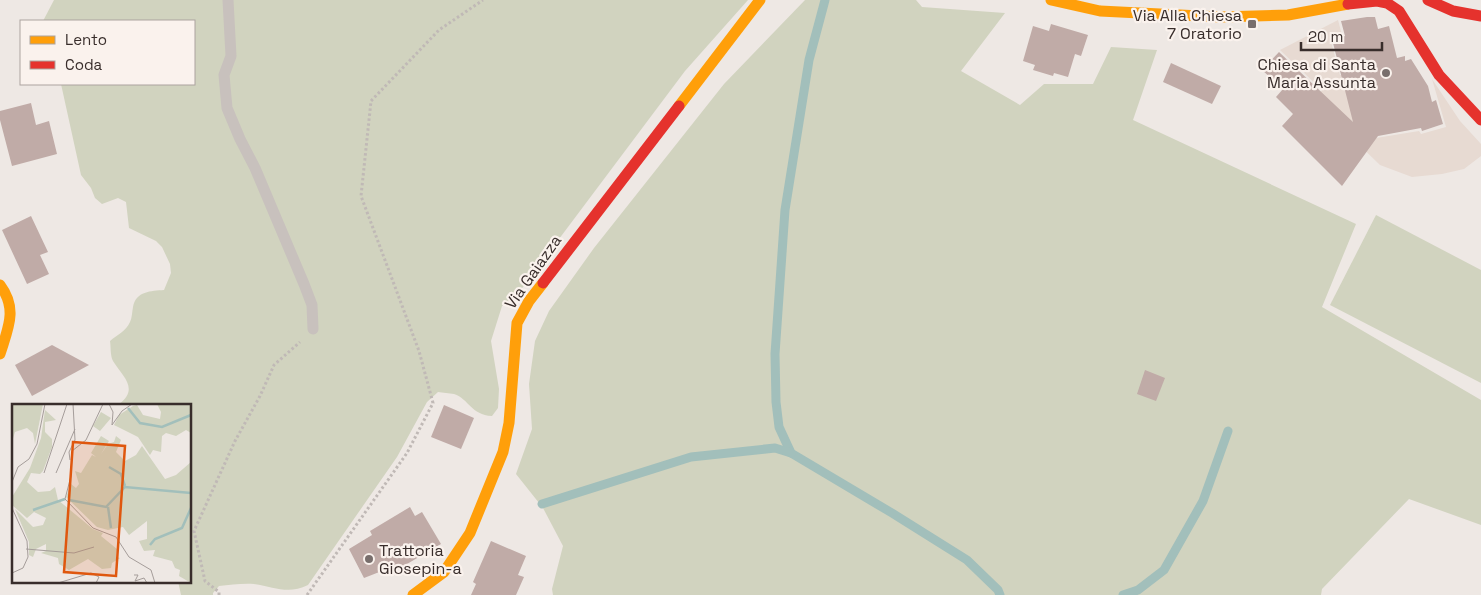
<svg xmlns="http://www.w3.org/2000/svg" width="1481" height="595" viewBox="0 0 1481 595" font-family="'Space Grotesk',sans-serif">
<rect width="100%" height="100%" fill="#eee8e4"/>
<g fill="#d1d3bf">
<path d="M54,0h694l-63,71 -168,224 -15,11 -11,35 8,48 -1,19 -6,8c-21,-1 -23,-17 -38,-22 -5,-1 -11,-1 -16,-2l-11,10 -30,55 -89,128c-20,10 -33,2 -54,-1 -11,-1 -24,1 -35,2l-6,7v2h-32l-3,-14h12v-176h-72c22,-16 5,-28 -5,-44 -3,-6 -2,-14 -3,-20 7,-6 16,-10 20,-19 2,-4 2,-10 3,-15 3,-16 18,-16 31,-17l7,-17 -1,-9 -8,-17 -6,-6 -27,-13 -3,-26 -8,-4 -16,6 -7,-6 -4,-10 -10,-13 -20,-91h133v-63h-151z"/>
<polygon points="805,0 916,0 922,7 1005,13 961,71 1020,105 1044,84 1093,84 1111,47 1157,50 1133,120 1356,224 1322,307 1481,400 1481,525 1409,499 1322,589 1321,595 553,595 552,589 563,546 543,508 516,474 532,429 529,384 535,341 549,311 594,248 724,84"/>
<polygon points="1376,215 1481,270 1481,383 1330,305"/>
</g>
<polygon fill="#e7dad2" points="1338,20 1342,35 1330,38 1340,75 1346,74 1376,138 1419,131 1421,134 1446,127 1432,79 1460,121 1481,144 1481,156 1464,169 1442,174 1412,177 1380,165 1314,101 1322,90 1280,50"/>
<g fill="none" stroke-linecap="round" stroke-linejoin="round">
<g stroke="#a2bfbb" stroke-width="9">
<polyline points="825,0 809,60 785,210 775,354 776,402 779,427 791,453 892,513 967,560 998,590 1000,595"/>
<polyline points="542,504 691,457 775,448 791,453"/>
<polyline points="1123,595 1138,590 1164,570 1203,501 1228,431"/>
</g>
</g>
<g fill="#c0aba7">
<polygon points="1367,17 1375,17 1378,29 1389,26 1397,58 1405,56 1405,61 1411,59 1428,86 1432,102 1436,100 1443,124 1422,131 1421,128 1378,136 1342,186 1282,126 1293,114 1276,97 1283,89 1262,70 1279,52 1353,122 1332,39 1345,36 1341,21"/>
<polygon points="1051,24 1088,35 1081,56 1075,54 1068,77 1054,73 1053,76 1033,70 1035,65 1023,61 1033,26 1049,31"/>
<polygon points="1171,63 1221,86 1212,104 1163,82"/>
<polygon points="31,103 36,125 49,121 57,154 12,166 0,120 0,111"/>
<polygon points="31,216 48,252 40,255 49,274 27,284 2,230"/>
<polygon points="52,345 89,365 32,396 15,365"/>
<polygon points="1145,370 1165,378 1156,401 1137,394"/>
<polygon points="444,405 474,418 461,449 431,437"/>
<polygon points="410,507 415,516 422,512 441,544 390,574 387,569 364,578 349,549 372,535 370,531"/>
<polygon points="491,541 526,556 518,575 524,577 516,595 471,595 476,584 473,582"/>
</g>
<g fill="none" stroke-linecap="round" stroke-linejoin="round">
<g stroke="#c0b9b6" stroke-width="3" stroke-dasharray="2.5 2.5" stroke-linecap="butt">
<polyline points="219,595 219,592 205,581 194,531 235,441 260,396 274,365 300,342"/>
<polyline points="307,595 407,453 433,403 419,351 361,196 371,101 439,30 483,0"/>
</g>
<polyline stroke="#c8c1bd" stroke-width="11" points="228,0 231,56 224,75 227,108 240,139 255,168 304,284 312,305 313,329"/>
<g stroke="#ff9f0a" stroke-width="11">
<polyline points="1051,0 1100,11 1220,17 1288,15 1348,4"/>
<polyline points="679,106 760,0"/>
<path d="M0,285c18,24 8,43 0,69"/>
<polyline points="413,595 444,572 470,533 503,452 509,423 517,323 529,301 543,283"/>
</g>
<g stroke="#e5322d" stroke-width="11">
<polyline points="1428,0 1453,11 1481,16"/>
<polyline points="1348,4 1377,1 1387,3 1399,11 1439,75 1481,120"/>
<polyline points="543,283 679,106"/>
</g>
</g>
<g fill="#786e6c" stroke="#faf2ed" stroke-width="2">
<rect x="1247" y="19" width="10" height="10" rx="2.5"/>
<circle cx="1386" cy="73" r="5"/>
<circle cx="369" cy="559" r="5"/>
</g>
<g text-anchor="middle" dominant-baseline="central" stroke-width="4.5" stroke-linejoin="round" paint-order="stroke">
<g font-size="16" fill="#382d2b" stroke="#faf2ed" text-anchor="end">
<text x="1242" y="15">Via Alla Chiesa<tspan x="1242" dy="18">7 Oratorio</tspan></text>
<text x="1376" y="64">Chiesa di Santa<tspan x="1376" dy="18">Maria Assunta</tspan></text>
<text x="379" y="550" text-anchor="start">Trattoria<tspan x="379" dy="18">Giosepin-a</tspan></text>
</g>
<g font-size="16" fill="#382d2b" stroke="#faf2ed">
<text transform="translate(533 272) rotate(-55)">Via Gaiazza</text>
</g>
</g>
<g transform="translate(12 404)">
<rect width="179" height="179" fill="#eee8e4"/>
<path d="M0,0h31l-8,40 -2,-11 -6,-5 -12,4 -3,10zM145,0h34v29l-5,-3 -10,6 -10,-3 -4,3 -1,16 -8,-2 -3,5 -12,-18 -24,-12 5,-10 14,-9 4,-1 6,10 17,4 1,-7zM33,6l11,10 -11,2v10l7,7v8l-9,24 -3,3 -9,-1 -4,9 11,10 12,-1 5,-4 3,13 35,29 10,4 -2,3 16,13 -1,8 4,1 -8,5 -1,5 -9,1 -14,-10 -19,11 -10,-6 -1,-6 -17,-5 5,-2v-7l-10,5 -3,8 -4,-2v-13l-14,-33 18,18 10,-2 3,-7 -12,-6 -7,6 -15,-13v-8l18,-29 11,-30zM89,8l10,6 -11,13 -7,-5zM89,32l8,5 -8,13 7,-10 6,-2 2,-6 5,4 -5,12 9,9 11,-6 6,-9 23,33 11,-4 15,-13v121l-12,-7 1,-6 -5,-2 -3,-7 -19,-5 2,-6 -11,1 -5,-10 8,-2v-18l-18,14 -6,-8 -15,3 -11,-3 -31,-30 5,-13 5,4 3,-4 -4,-13 6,2 11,-18 4,2 -5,-4z" fill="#d1d3bf"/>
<path fill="none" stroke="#a2bfbb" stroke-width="2.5" d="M116,4l12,15 22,4 29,-12M97,63l12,7 4,12M57,96l37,7 19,-20 66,6M96,103l3,21M21,106l32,-11M138,141l5,-6 27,-11 9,-20"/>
<path fill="none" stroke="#a59d9a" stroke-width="1" d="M91,0l-17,36 -14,11 -1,25 -6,23 28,29 23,9 13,20 22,13 4,13M97,0l4,8 -1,13 10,-14 10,-7M58,56l-1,-8 6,-12 -2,-36M32,69l23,-69M44,69l19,-44M0,78l6,-15 11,-8 8,-15 8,-40M0,104l15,33 1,16 -5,11 -11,5M14,145l48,4 20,-6M122,171h4l-3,6 9,-3 3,5M46,179l33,-10 8,4 -3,6"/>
<path fill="#df570e" fill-opacity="0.15" stroke="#df570e" stroke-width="2.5" d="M61,38l52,4 -9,130 -52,-4z"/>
<rect width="179" height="179" fill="none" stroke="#382d2b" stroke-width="2.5"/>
</g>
<rect x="20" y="20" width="175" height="65" fill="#faf2ed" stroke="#aca39f"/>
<rect x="30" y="36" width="25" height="8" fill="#ff9f0a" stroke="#aca39f"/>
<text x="65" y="45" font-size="15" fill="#382d2b">Lento</text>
<rect x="30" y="61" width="25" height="8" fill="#e5322d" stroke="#aca39f"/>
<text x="65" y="70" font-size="15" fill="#382d2b">Coda</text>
<path d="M1301 42v8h81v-8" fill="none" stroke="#382d2b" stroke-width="2.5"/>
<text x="1308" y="42" font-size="15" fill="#382d2b" stroke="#faf2ed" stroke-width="4" paint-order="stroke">20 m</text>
</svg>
